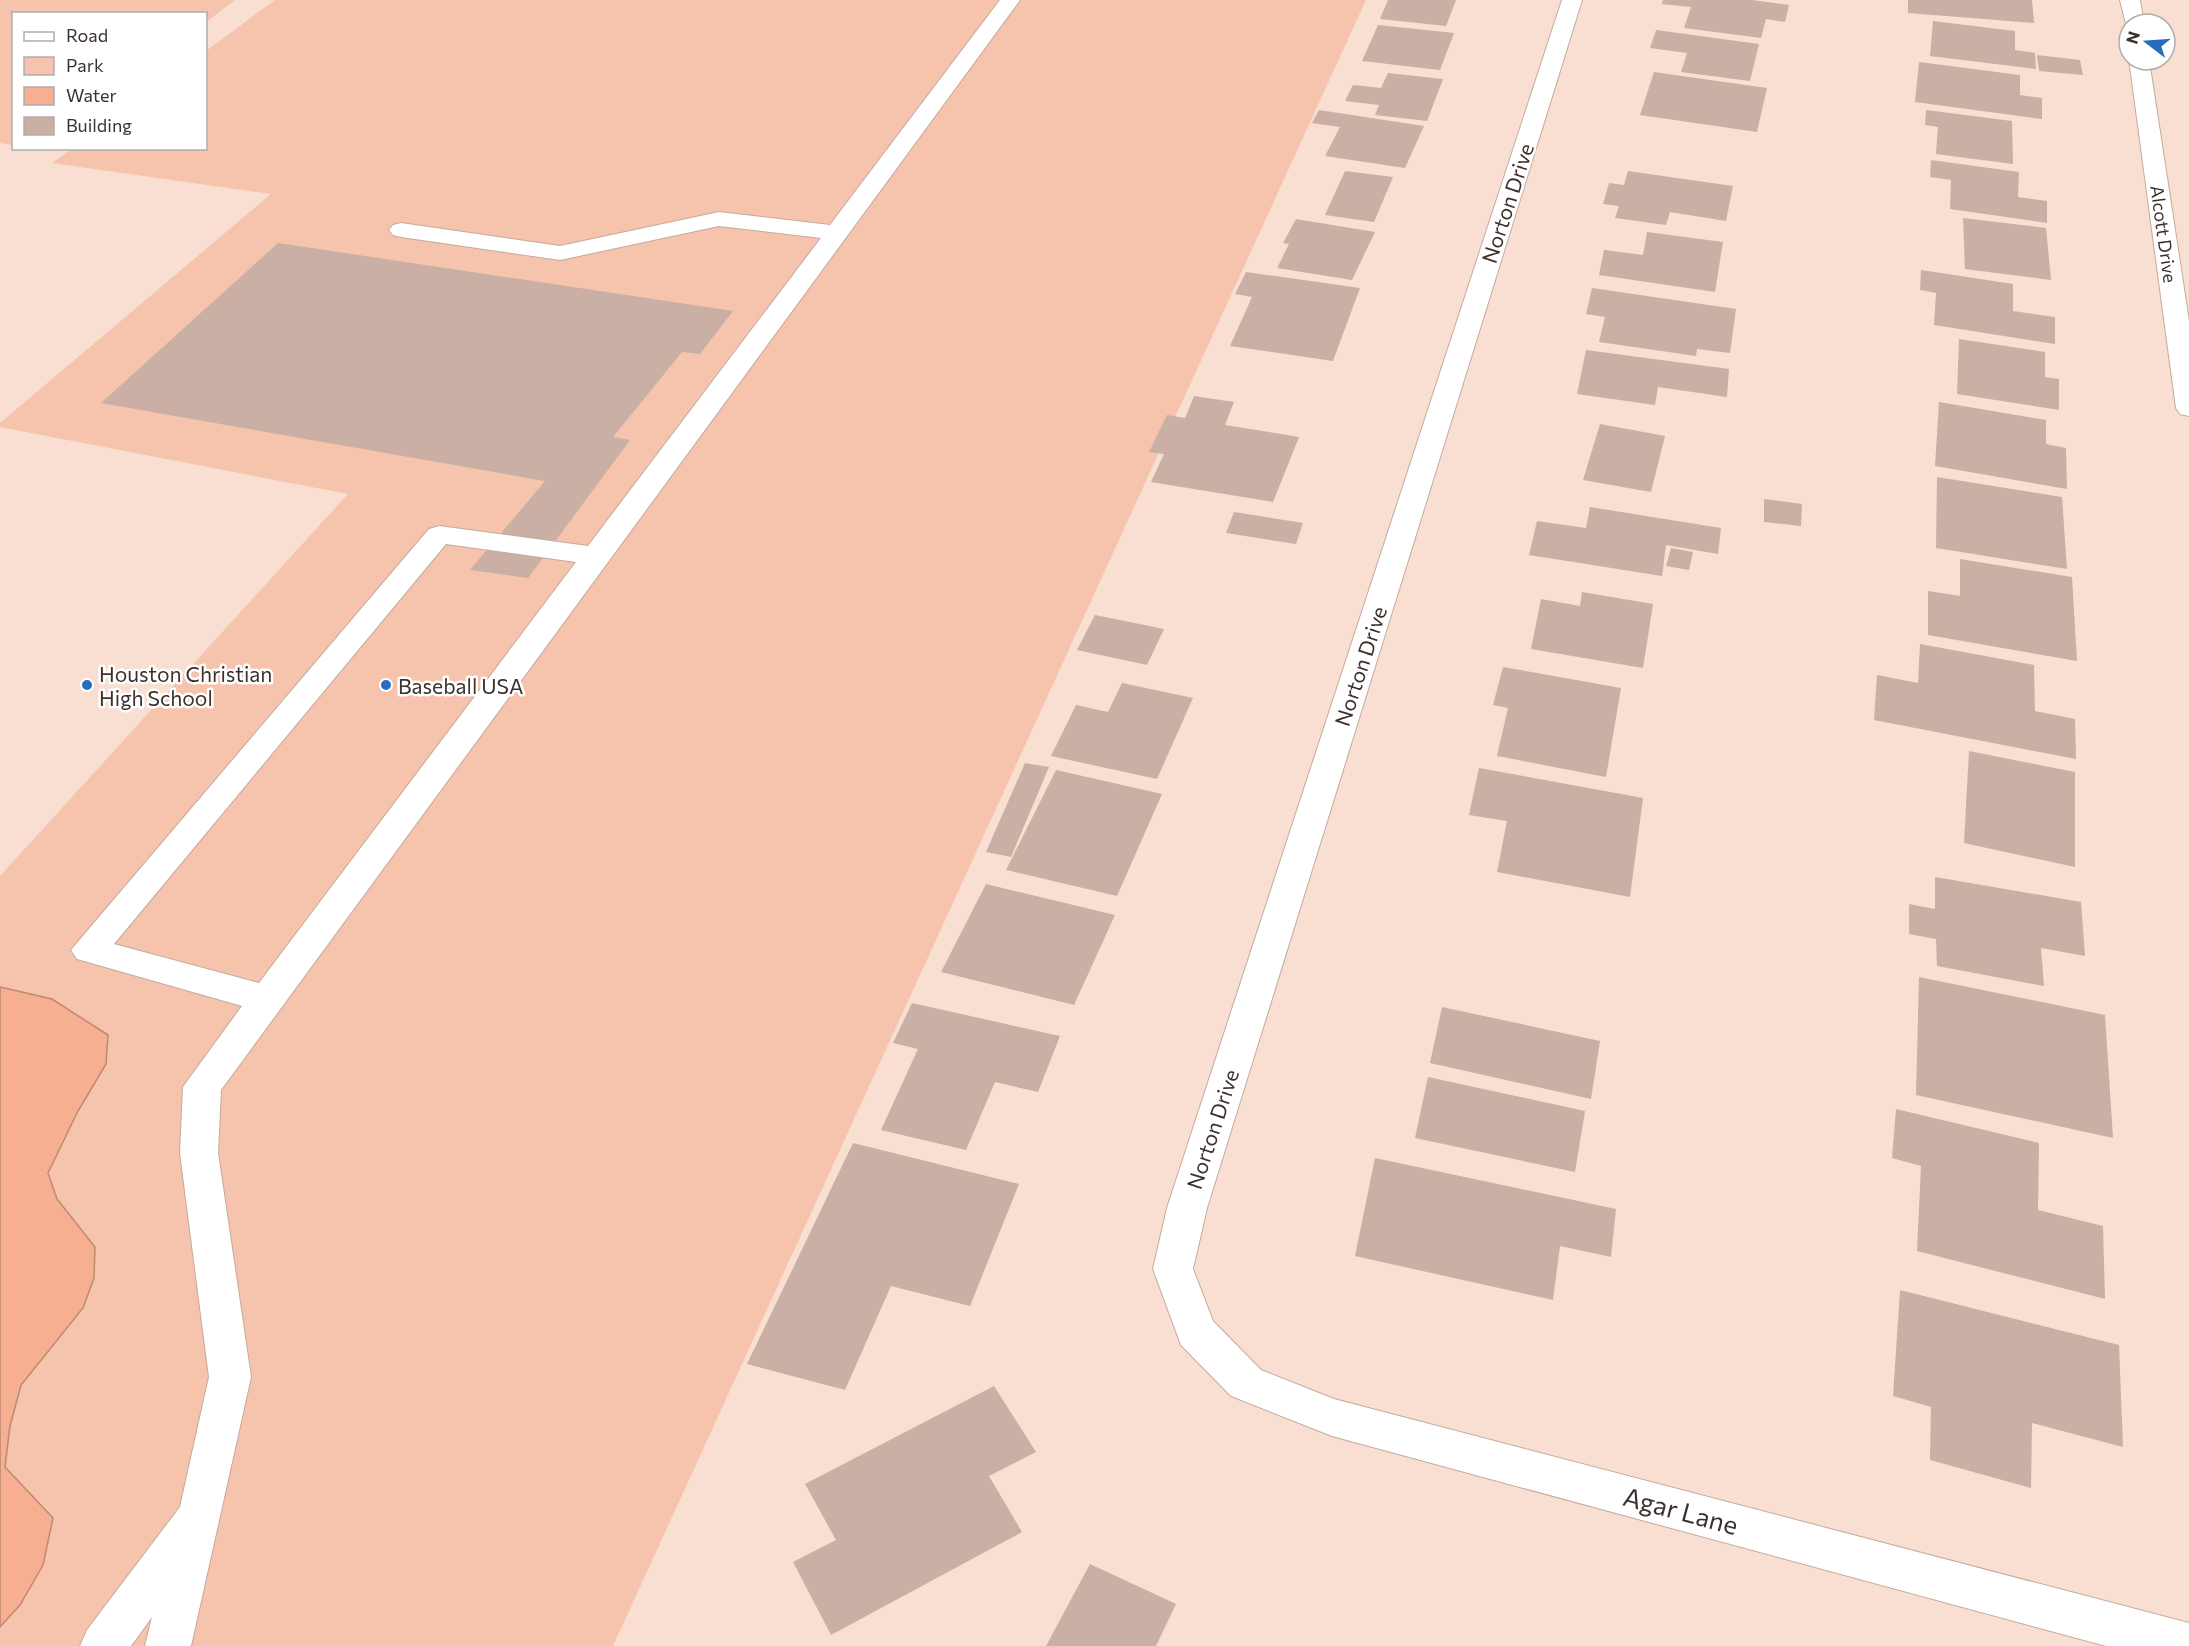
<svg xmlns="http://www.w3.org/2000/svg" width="2189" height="1646" viewBox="0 0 2189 1646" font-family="Commissioner,sans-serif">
<rect width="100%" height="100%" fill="#f9ded2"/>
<g fill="#f6c3ac">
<polygon points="0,0 235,0 206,22 206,14 14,14 13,145 0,143"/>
<polygon points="275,0 1366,0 613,1646 0,1646 0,876 348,494 0,427 0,423 271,194 52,163 72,149 206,148 206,51"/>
</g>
<polygon fill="#f6af90" stroke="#be8972" stroke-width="1.5" points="0,987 52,999 108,1035 106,1064 78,1111 48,1173 57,1199 95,1247 94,1278 83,1308 21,1385 10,1426 5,1467 53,1518 43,1565 20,1605 0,1627"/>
<g fill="#c9afa4">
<polygon points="1388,0 1456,0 1446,26 1380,19"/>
<polygon points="1663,0 1752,0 1789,5 1785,22 1766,19 1761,38 1684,28 1691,7 1662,4"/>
<polygon points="1908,0 2032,0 2034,23 1908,13"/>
<polygon points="1933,21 2015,31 2015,50 2035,53 2036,69 1930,56"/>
<polygon points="1378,25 1454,33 1440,70 1362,61"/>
<polygon points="1656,30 1759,44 1750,81 1681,72 1687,53 1650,48"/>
<polygon points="2037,55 2080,60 2083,75 2039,71"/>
<polygon points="1919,62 2020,75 2020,95 2042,98 2042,119 1915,102"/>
<polygon points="1654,72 1767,88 1757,132 1640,115"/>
<polygon points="1388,73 1443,79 1427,121 1375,115 1379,105 1345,101 1353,85 1381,88"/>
<polygon points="1319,110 1424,126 1405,168 1325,156 1340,127 1312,123"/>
<polygon points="1926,110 2012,121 2013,164 1936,154 1938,127 1925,125"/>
<polygon points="1931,160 2019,172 2018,197 2047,201 2047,223 1950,209 1951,180 1930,177"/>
<polygon points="1345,171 1393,177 1374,222 1325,215"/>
<polygon points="1628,171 1733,186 1726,221 1670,212 1666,225 1615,218 1619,206 1603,204 1609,183 1624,185"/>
<polygon points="1963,218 2046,228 2051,280 1965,269"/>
<polygon points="1296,219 1375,232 1352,280 1277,268 1289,244 1283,243"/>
<polygon points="1647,232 1723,242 1715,292 1599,275 1604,250 1643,255"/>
<polygon points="278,243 733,311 700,354 682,352 613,437 630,440 528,578 470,570 545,481 101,403"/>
<polygon points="1921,270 2013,284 2013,311 2055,317 2055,344 1934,325 1936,293 1920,290"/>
<polygon points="1246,272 1360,288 1333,361 1230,346 1252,297 1235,294"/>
<polygon points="1592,288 1736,309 1730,353 1697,349 1696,356 1599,342 1605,317 1586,314"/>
<polygon points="1959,339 2045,352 2045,377 2059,379 2059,410 1957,394"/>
<polygon points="1586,350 1729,369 1727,397 1658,387 1655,405 1577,394"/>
<polygon points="1194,396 1234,402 1225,425 1299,437 1273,502 1151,482 1164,454 1149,452 1167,415 1185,418"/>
<polygon points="1939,402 2046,420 2046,444 2066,448 2067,489 1935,466"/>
<polygon points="1600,424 1665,436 1651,492 1583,480"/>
<polygon points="1937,477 2062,497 2067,569 1936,548"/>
<polygon points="1764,499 1802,504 1801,526 1764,522"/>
<polygon points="1590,507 1721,528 1718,554 1666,545 1662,576 1529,555 1537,521 1586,528"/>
<polygon points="1234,512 1303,523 1296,544 1226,533"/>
<polygon points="1671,548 1693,552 1689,570 1666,566"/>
<polygon points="1960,559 2072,577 2077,661 1928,635 1928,591 1960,596"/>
<polygon points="1582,592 1653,604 1643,668 1531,649 1541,599 1580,606"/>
<polygon points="1095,615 1164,629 1147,665 1077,650"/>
<polygon points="1920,644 2034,665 2035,711 2075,719 2076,759 1874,720 1877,675 1918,683"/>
<polygon points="1503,667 1621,688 1606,777 1497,756 1508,708 1493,705"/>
<polygon points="1122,683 1193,698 1157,779 1051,756 1076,705 1108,712"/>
<polygon points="1969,751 2075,772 2075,867 1964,843"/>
<polygon points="1025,763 1049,767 1011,857 986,852"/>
<polygon points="1479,768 1643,798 1630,897 1497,872 1507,821 1469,815"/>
<polygon points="1056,770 1162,794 1117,896 1006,870"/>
<polygon points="1935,877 2081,902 2085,956 2041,948 2044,986 1937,966 1936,939 1909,934 1909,904 1935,909"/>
<polygon points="986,884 1115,915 1074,1005 941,972"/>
<polygon points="1919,977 2105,1015 2113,1138 1916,1095"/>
<polygon points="912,1003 1060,1036 1038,1092 995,1082 966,1150 881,1130 918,1049 893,1043"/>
<polygon points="1442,1007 1600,1041 1591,1099 1430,1063"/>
<polygon points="1428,1077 1585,1111 1575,1172 1415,1138"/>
<polygon points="1896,1109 2039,1143 2038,1210 2103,1226 2105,1299 1917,1251 1921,1166 1892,1158"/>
<polygon points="853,1143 1019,1184 970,1306 891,1286 845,1390 747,1364"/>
<polygon points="1375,1158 1616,1209 1611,1257 1560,1246 1553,1300 1355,1256"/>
<polygon points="1900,1290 2119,1345 2123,1447 2032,1423 2031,1488 1930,1460 1931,1407 1893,1396"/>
<polygon points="994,1386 1036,1452 989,1476 1022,1532 831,1635 793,1562 836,1540 805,1484"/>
<polygon points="1090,1564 1176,1604 1156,1646 1046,1646"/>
</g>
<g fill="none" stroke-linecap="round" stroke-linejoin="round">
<g stroke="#c5aa9f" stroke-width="2">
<g id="minor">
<path d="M1000,0h20l-799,1090 -3,63 33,224 -60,269h-46l7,-29 -21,29h-51l7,-16 93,-123 29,-130 -29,-224 3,-66 59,-81 -165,-47 -6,-9 358,-421 10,-3 149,20 233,-308 -102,-12 -159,34 -159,-23 -8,-2 -4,-5 4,-5 8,-2 159,23 159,-34 111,13zM446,544l130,18 -317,421 -145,-39z"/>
<polygon points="1562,0 1582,0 1207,1208 1193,1269 1213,1321 1261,1370 1334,1399 2189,1623 2189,1646 2106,1646 1332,1436 1231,1396 1181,1345 1153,1269 1167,1208"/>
<polygon points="2120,0 2140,0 2144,24 2129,24 2129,29 2127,28"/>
<polygon points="2129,59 2149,60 2189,321 2189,416 2180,414 2176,408"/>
</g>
</g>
<use href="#minor" fill="#fff" fill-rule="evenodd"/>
</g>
<g fill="#276dbd" stroke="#fff" stroke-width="2">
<circle cx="87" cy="685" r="6"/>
<circle cx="386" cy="685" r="6"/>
</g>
<g text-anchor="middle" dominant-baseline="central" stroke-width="5" stroke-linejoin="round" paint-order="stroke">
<g font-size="18" fill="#3c312d" stroke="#fff">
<text transform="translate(2164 234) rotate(82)">Alcott Drive</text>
</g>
<g font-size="21" fill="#3c312d" stroke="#fff">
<text transform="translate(1507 203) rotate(-72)">Norton Drive</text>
<text transform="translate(1360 666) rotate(-72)">Norton Drive</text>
<text transform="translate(1212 1129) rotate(-72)">Norton Drive</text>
</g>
<g font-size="21" fill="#3c312d" stroke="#fff" text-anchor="start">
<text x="99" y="673">Houston Christian<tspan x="99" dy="24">High School</tspan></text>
<text x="398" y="685">Baseball USA</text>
</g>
<g font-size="26" fill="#3c312d" stroke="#fff">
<text transform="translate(1681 1510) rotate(15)">Agar Lane</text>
</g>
</g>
<rect x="12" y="12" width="195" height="138" fill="#ffffff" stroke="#b1adab" stroke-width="1.5"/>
<rect x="24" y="32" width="30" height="9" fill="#ffffff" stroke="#b1adab" stroke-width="1.5"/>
<text x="66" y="42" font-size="18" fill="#3c312d">Road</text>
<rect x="24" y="57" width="30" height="18" fill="#f6c3ac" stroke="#b1adab" stroke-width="1.5"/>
<text x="66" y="72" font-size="18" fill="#3c312d">Park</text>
<rect x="24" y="87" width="30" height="18" fill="#f6af90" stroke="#b1adab" stroke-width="1.5"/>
<text x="66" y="102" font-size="18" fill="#3c312d">Water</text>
<rect x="24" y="117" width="30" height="18" fill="#c9afa4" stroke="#b1adab" stroke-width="1.5"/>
<text x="66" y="132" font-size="18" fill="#3c312d">Building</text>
<g transform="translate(2147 42) rotate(287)"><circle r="28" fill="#ffffff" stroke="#b1adab" stroke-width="1.5"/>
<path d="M0-4.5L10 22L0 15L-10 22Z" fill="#276dbd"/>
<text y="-9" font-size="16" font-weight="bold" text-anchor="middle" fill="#3c312d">N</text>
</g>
</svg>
